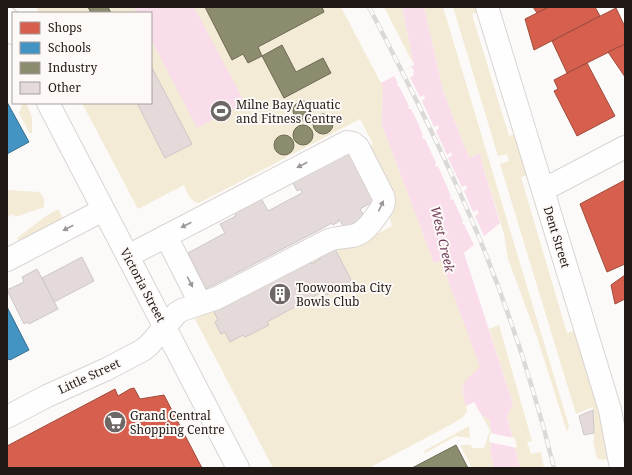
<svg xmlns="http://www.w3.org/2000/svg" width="632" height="475" viewBox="0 0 632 475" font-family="'Noto Serif',serif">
<rect width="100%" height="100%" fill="#fcfaf8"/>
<g fill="#f3ebd5">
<path d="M36,7h305l42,80 -1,38 52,138 7,-2 40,106 -17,17c-4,9 2,18 3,27l-3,5 -10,7 -85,45h-96l-78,-149 139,-72 16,1 42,-22 -25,-79 6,-3 -13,-25 -161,84c-9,-1 -12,-11 -15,-18l-46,24 -56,-106h69v-90h-112z"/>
<polygon points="384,7 402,7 414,65"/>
<polygon points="424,7 443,7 569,426 567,432 537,337 508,259 504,234 481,160 481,153 469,158 443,91"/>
<polygon points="453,7 477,7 479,12 472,14 509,136 515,134 528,175 521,177 567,333 575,331 598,405 608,458 604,460 597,459 593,440 594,439 593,407 576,414 500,164 509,161 507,154 498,156"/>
<polygon points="21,103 26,103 32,117 32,133 30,134 19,113 22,105"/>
<polygon points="7,190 40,192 44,199 44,207 15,217 13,214 7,217"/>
<polygon points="58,209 65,221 21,244 17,238 46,216"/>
<polygon points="499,325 532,441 527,442 531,454 541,452 544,468 520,468 507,415 513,404 489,329"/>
<polygon points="482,416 489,419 492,433 490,449 494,468 472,468 460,445 471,445 472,448 484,448 490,430"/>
<polygon points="469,426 470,438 456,436 425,453 424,451"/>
</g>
<g fill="#f9ddeb">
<polygon points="134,7 194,7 245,103 197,128 151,39 151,13 137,13"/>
<path d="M402,7h22l19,84 26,67 12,-5v7l19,63 -36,30 49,151 -6,12 13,52h-26l-4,-19 2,-16 -3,-14 -7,-3 -8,-14 -8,4c-7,-24 -2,-24 14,-39l-39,-106 -7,2 -52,-138 1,-38 -2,-4 33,-18z"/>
</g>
<g fill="#fcfaf8">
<polygon points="411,67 414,71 413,72 414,75 410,78 420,97 424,95 425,98 422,101 434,127 438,125 439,128 436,131 447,155 451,152 452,155 448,158 462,187 466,185 467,188 464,191 473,212 477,210 479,213 475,216 485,238 474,245 464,224 463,224 462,222 463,221 453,199 451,200 450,197 451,196 438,166 436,167 435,164 436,163 425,139 423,139 422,137 423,136 418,123 411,109 409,109 408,107 409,106 399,86 398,86 397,84 398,83 394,76"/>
<polygon points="490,433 515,438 517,448 489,442"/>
</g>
<g fill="#d6604d" stroke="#9f4b3c">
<polygon points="533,7 549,7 537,13"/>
<polygon points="549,7 595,7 600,16 534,50 525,19"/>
<polygon points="616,8 625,27 625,44 567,73 552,41"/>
<polygon points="625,44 625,77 608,52"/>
<polygon points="587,63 615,116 577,136 554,91 558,89 554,80"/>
<polygon points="625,180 625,264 607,272 580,204"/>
<polygon points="625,275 625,299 615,304 611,285"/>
<polygon points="134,388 140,399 164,395 202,468 7,468 7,446 115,389 118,396 130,389"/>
</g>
<g fill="#4393c3" stroke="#386e8f">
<polygon points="7,102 29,142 7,154"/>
<polygon points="7,307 29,350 10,360 9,359 7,360"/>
</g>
<g fill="#8c8c6e" stroke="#6c6a54">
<polygon points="88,7 108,7 111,13 91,13"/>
<polygon points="205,7 322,7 324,12 258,47 262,56 248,63 243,54 232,60"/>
<polygon points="282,45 296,72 323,58 331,73 284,98 262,56"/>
<circle cx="303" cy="111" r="10"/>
<circle cx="323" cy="124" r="10"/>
<circle cx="303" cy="135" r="10"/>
<circle cx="284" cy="145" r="10"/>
<polygon points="456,445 468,468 412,468"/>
</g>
<g fill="#e3dad9" stroke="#cdc8c8">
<polygon points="151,66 192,144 165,158 137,103 151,103"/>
<polygon points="350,146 378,199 360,209 365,217 344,228 339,219 338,222 333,225 332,223 321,229 206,289 188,253 225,233 220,224 236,216 234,212 261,198 268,211 302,193 301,189 297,191 290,177"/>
<polygon points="334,247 352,282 344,286 345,288 335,294 334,291 326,295 324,291 267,322 269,325 245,337 243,335 230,342 225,332 221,334 215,322 218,320 213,310 310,260 312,264 320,259 318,255"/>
<polygon points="82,257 94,281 54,302 42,278"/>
<polygon points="37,269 58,309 29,324 28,322 24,324 7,290 24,282 22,277"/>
<polygon points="593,410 594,433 584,435 579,416"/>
</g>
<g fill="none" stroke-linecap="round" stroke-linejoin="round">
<g stroke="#d9d4d2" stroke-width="24">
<g id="minor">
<polyline points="487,7 610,410 621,468"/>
<polyline points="543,190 625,147"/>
<polyline points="166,236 200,303"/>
<polyline points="7,260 103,210"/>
<path d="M7,417l40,-21 60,-27 36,-19 6,-5 28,-32 5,-3 35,-12 110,-57c8,-4 16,-3 25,-5 14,-2 23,-19 31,-30l1,-5 -1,-5 -25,-49 -5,-4 -6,-1 -219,114"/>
</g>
</g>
<g stroke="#d9d4d2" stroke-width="24">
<g id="major">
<polyline points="7,18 13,33"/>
<polyline points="48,103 238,468"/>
</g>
</g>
<use href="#minor" stroke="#fffefe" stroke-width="22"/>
<use href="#major" stroke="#fffefe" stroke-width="22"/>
<g stroke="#dad9d8" stroke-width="4.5">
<path id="rail" d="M369,7c38,73 75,147 107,223 32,77 58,157 78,238"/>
</g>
<use href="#rail" stroke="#fdf9f7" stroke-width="3" stroke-dasharray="9" stroke-linecap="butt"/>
</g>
<defs><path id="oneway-solid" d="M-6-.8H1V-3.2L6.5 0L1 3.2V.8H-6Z"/></defs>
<g fill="#9b9796">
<use href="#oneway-solid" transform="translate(302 165) rotate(152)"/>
<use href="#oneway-solid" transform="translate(381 206) rotate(-65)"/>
<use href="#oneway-solid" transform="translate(186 225) rotate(153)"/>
<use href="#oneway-solid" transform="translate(68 228) rotate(153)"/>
<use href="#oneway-solid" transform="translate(190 282) rotate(63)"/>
</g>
<defs>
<g id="stadium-disc" transform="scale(1.15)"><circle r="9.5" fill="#6d6865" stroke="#fdf9f7"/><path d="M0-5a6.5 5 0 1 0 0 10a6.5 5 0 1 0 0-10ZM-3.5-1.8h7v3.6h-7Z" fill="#fff"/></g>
<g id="building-disc" transform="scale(1.15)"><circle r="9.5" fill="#6d6865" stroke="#fdf9f7"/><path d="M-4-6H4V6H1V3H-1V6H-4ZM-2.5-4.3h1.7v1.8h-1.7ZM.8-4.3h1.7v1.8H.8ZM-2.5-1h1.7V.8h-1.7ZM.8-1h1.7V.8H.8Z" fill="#fff"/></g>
<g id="supermarket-disc" transform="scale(1.15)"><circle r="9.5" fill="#6d6865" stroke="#fdf9f7"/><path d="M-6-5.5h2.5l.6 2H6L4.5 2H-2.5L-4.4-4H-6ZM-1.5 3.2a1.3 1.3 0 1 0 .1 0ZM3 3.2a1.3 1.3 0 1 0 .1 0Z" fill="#fff"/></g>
</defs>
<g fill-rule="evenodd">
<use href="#stadium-disc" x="221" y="111"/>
<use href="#building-disc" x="280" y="294"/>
<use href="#supermarket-disc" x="115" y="422"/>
</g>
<g text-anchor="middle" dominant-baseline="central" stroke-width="4" stroke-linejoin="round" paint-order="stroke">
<g font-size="12" fill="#201916" stroke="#fdf9f7" text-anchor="start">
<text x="236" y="104">Milne Bay Aquatic<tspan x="236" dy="14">and Fitness Centre</tspan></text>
<text x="296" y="287">Toowoomba City<tspan x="296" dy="14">Bowls Club</tspan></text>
<text x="130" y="415">Grand Central<tspan x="130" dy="14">Shopping Centre</tspan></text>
</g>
<g font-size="12" fill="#201916" stroke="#fdf9f7">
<text transform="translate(557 237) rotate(73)">Dent Street</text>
<text transform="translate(143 285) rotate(62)">Victoria Street</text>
<text transform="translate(89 376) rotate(-25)">Little Street</text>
</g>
<g font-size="13" font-style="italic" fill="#703c5a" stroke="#fdf9f7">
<text transform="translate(443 239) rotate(77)">West Creek</text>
</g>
</g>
<rect width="632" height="475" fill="none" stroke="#201916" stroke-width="16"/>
<rect x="12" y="12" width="140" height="92" fill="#fdf9f7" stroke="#a59f9d"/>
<rect x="20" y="22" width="20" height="12" fill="#d6604d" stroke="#a59f9d"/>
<text x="48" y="32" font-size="12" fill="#201916">Shops</text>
<rect x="20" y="42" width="20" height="12" fill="#4393c3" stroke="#a59f9d"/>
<text x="48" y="52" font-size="12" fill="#201916">Schools</text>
<rect x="20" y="62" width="20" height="12" fill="#8c8c6e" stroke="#a59f9d"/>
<text x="48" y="72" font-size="12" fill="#201916">Industry</text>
<rect x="20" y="82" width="20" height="12" fill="#e3dad9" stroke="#a59f9d"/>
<text x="48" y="92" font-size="12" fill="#201916">Other</text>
</svg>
